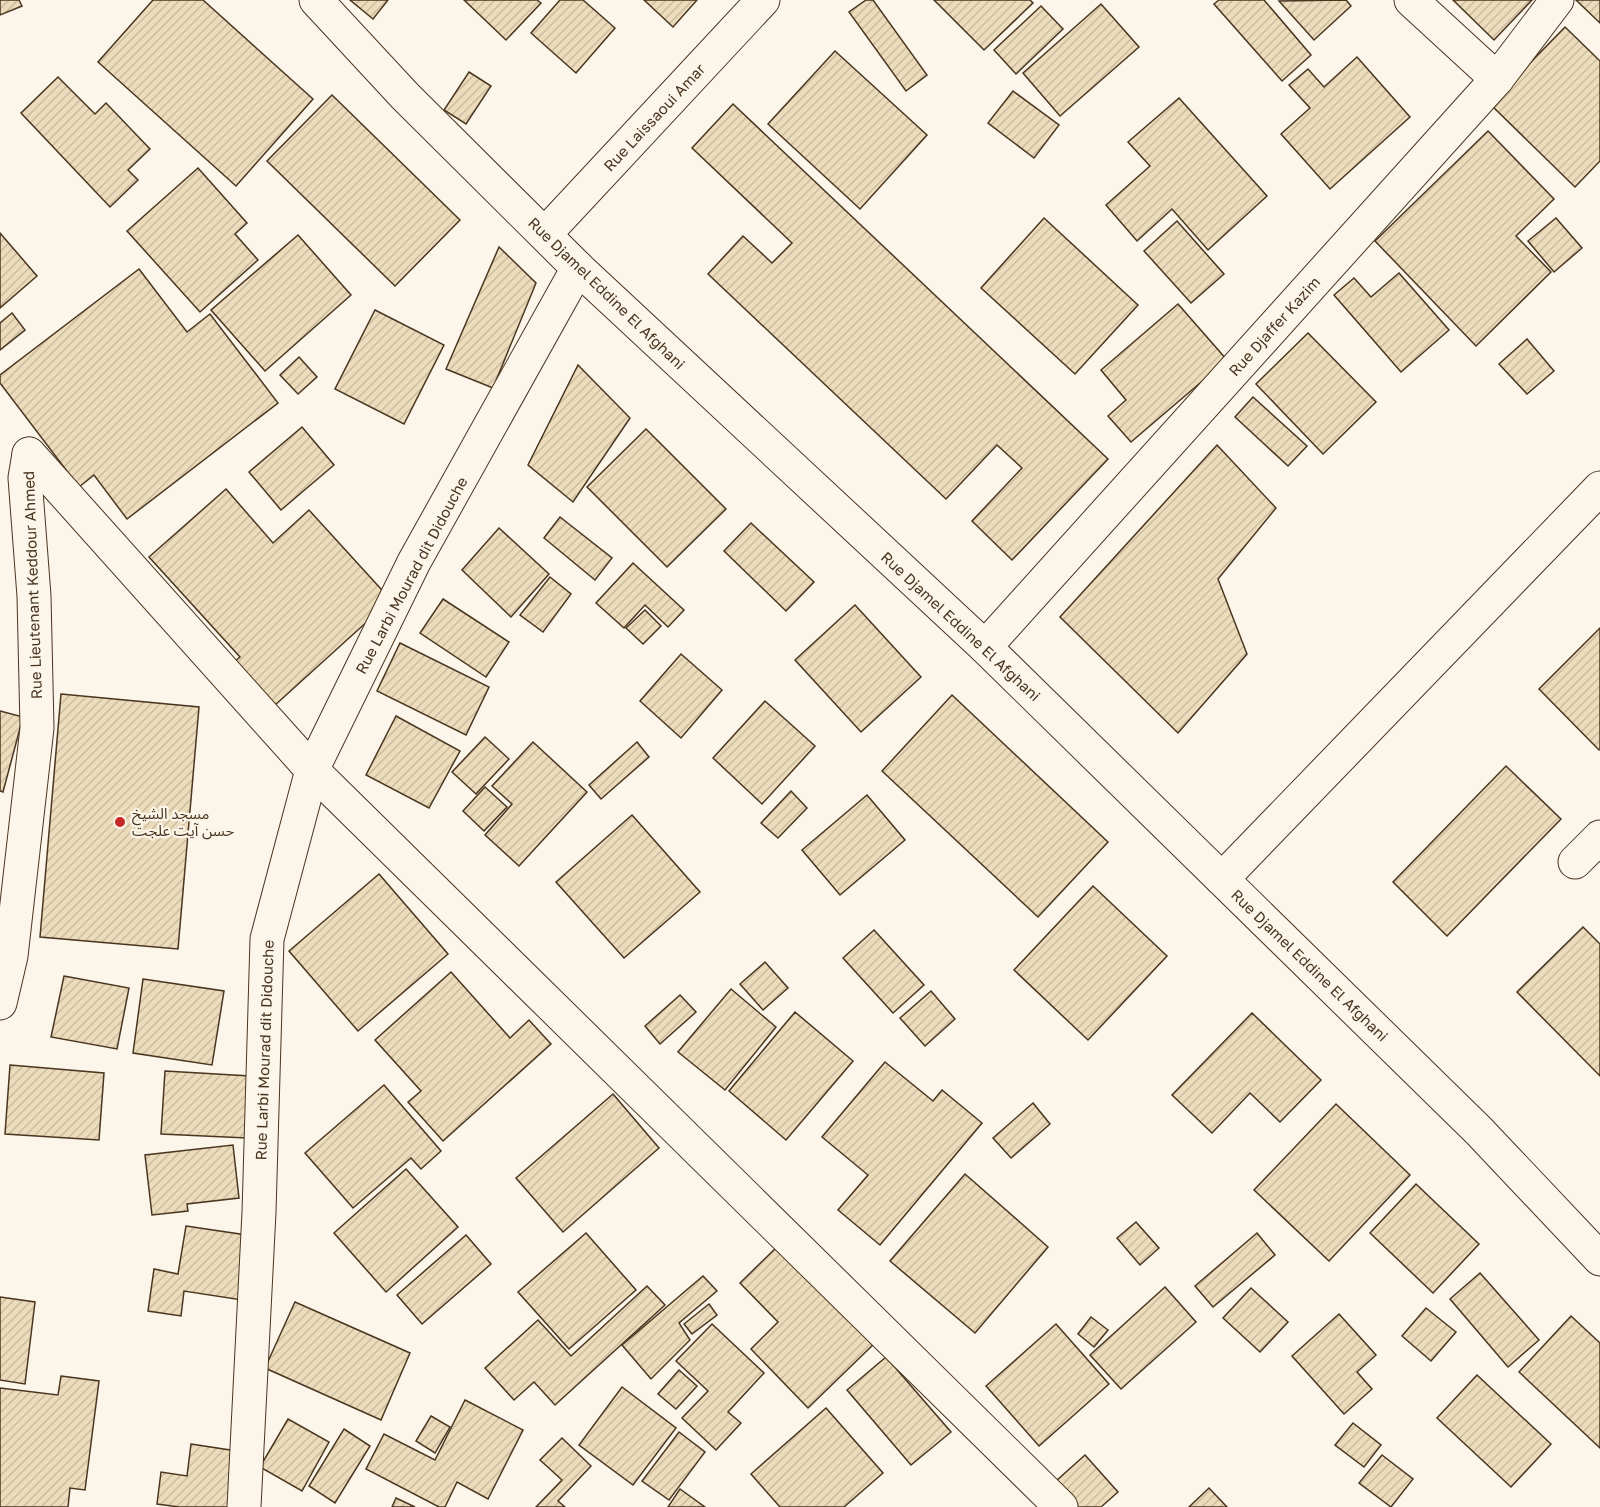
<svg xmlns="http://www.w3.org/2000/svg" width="1600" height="1507" viewBox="0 0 1600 1507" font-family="'Golos Text','Noto Sans Arabic',sans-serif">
<defs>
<pattern id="building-hatch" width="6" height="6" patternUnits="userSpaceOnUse" patternTransform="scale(1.5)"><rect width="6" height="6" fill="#ecdcbc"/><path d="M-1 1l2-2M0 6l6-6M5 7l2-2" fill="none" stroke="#ccbda1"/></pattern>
</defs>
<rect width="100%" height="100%" fill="#fbf6e9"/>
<g fill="url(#building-hatch)" stroke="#4a3520" stroke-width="1.5">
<polygon points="0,0 19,0 22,6 0,15"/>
<polygon points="153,0 203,0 313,99 236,186 98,62"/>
<polygon points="350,0 388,0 373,19"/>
<polygon points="464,0 537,0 541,3 506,40"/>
<polygon points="560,0 583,0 615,28 576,73 531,33"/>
<polygon points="644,0 697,0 673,27"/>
<polygon points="866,0 873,0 927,75 906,91 849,12"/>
<polygon points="934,0 1030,0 1033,3 984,50"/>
<polygon points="1219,0 1264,0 1311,55 1282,81 1214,4"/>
<polygon points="1346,0 1351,6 1314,40 1279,1"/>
<polygon points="1453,0 1532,0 1494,40"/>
<polygon points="1576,0 1600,0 1600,23"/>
<polygon points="1101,4 1139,47 1060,116 1023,73"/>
<polygon points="1041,6 1063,29 1016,74 994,50"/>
<polygon points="1565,27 1600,61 1600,161 1575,187 1490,104"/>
<polygon points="835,51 927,135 860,209 768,124"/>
<polygon points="1357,57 1410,117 1330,189 1281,134 1310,108 1289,85 1308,69 1324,87"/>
<polygon points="469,72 491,86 466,124 444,110"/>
<polygon points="58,77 95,114 106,103 150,149 128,170 138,180 110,207 21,113"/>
<polygon points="1013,91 1059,125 1034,158 988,123"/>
<polygon points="332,95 460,220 395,286 267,161"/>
<polygon points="1179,98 1267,196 1208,250 1172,209 1137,241 1106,205 1150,166 1128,142"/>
<polygon points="733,104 1108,459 1012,560 972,521 1022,468 997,445 946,499 708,274 743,236 772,263 792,243 692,148"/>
<polygon points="1488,131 1554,199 1516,236 1551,272 1476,346 1375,241"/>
<polygon points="198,168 247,223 235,234 258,260 200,312 127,231"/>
<polygon points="1044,218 1138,305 1075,374 981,288"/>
<polygon points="1556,218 1582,248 1554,272 1528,241"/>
<polygon points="1177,221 1224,274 1191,303 1144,251"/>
<polygon points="0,233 37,276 0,308"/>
<polygon points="298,235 351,295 265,371 211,310"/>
<polygon points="499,247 536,283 493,388 446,369"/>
<polygon points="139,269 187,332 210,314 278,403 127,519 94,475 79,487 0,383 0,375"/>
<polygon points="1399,273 1449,330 1401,372 1334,295 1354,278 1371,297"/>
<polygon points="1178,304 1227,360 1131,442 1108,416 1126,400 1101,370"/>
<polygon points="375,310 444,345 404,424 335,389"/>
<polygon points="12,313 25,330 0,350 0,323"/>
<polygon points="1308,333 1376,402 1323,454 1256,384"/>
<polygon points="1527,339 1554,371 1527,394 1499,364"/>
<polygon points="299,357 317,377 298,394 280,375"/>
<polygon points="578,365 630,418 573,502 528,465"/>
<polygon points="1253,397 1307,446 1288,466 1235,417"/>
<polygon points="302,427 334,465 281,510 249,472"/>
<polygon points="646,429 726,509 667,567 587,487"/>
<polygon points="1217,445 1276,508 1218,579 1247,654 1178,733 1060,617"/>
<polygon points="226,489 273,543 309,510 391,600 274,706 234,662 240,657 149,557"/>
<polygon points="560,517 612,558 595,580 544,538"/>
<polygon points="751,523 814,582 786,611 724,551"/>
<polygon points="499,528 549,574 511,617 462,570"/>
<polygon points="633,563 684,610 668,627 645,605 624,628 596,603"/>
<polygon points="550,577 571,594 543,632 520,615"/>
<polygon points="443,599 509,642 486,677 420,633"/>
<polygon points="855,605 921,677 861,732 795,660"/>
<polygon points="645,610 661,626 643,644 626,628"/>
<polygon points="1600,628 1600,749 1599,750 1539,689"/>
<polygon points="400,643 489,687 466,735 377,691"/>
<polygon points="681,654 722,690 681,738 640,701"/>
<polygon points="61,694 199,707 178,949 40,937"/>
<polygon points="952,695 1108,842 1038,917 882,771"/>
<polygon points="765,701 815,746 762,804 713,758"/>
<polygon points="0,711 23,717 3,792 0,791"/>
<polygon points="396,716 460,751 429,808 366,775"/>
<polygon points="485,737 509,759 476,794 452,772"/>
<polygon points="533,742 587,792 519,866 485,835 512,804 492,786"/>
<polygon points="637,742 649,757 601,799 589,785"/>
<polygon points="1506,766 1561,819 1447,936 1393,882"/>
<polygon points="485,787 507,807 484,831 463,811"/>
<polygon points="791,791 807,808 778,838 761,823"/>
<polygon points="867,795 905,840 840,895 802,850"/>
<polygon points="632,815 700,892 624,958 556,882"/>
<polygon points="379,874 448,954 358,1031 289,951"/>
<polygon points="1093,886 1167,956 1088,1040 1014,970"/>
<polygon points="1583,927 1600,944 1600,1076 1517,992"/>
<polygon points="874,930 924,985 893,1013 843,958"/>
<polygon points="765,962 788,988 763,1010 740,984"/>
<polygon points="451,972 510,1038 529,1020 551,1044 443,1141 408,1102 421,1091 375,1040"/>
<polygon points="64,976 129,988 117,1049 51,1037"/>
<polygon points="143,979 224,991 212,1065 133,1053"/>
<polygon points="731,989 776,1027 725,1090 678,1052"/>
<polygon points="931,991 955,1019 925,1046 900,1018"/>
<polygon points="680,995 696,1012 660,1044 645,1026"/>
<polygon points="795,1012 853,1061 786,1140 729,1091"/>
<polygon points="1252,1013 1321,1080 1280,1122 1250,1093 1212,1133 1172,1095"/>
<polygon points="885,1062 933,1101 942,1090 982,1123 880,1245 838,1210 868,1175 822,1137"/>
<polygon points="10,1065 104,1073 99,1140 5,1134"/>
<polygon points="165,1071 250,1076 247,1138 161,1134"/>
<polygon points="384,1085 441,1151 421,1169 411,1158 353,1208 305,1153"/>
<polygon points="613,1094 659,1148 563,1232 516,1178"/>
<polygon points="1033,1103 1050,1124 1011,1158 993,1138"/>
<polygon points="1336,1104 1410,1175 1329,1261 1254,1190"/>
<polygon points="233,1145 239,1198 187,1204 188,1211 152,1215 145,1155"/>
<polygon points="406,1169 458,1227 386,1292 334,1233"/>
<polygon points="965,1174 1048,1247 975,1333 890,1261"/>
<polygon points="1416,1184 1479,1244 1433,1293 1370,1233"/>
<polygon points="1136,1222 1159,1248 1140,1265 1117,1238"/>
<polygon points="186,1226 253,1236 242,1300 184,1291 181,1316 148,1311 154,1269 178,1274"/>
<polygon points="586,1233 636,1290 569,1349 518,1292"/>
<polygon points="1257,1233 1275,1255 1213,1307 1195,1286"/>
<polygon points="466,1235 491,1264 422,1324 397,1295"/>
<polygon points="784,1240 879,1339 808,1408 751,1349 778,1322 740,1283"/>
<polygon points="1480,1273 1539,1340 1508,1367 1450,1299"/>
<polygon points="703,1276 717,1291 679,1323 690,1340 651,1379 622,1345"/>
<polygon points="647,1286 665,1305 555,1405 534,1382 514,1400 485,1368 538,1320 571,1356"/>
<polygon points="1165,1287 1196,1322 1121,1389 1090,1355"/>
<polygon points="1251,1288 1288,1322 1260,1352 1223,1318"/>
<polygon points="0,1297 35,1302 25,1384 0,1380"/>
<polygon points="295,1302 410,1353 381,1420 265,1368"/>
<polygon points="709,1304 717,1315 692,1334 684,1324"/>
<polygon points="1426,1308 1456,1332 1431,1361 1402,1336"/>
<polygon points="1339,1314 1376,1355 1357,1372 1372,1389 1344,1414 1292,1356"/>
<polygon points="1571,1316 1600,1343 1600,1448 1519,1372"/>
<polygon points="1091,1317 1108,1330 1094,1347 1078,1334"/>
<polygon points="712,1324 764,1373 728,1412 741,1423 716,1450 682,1418 708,1391 676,1361"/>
<polygon points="1056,1324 1109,1384 1039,1446 986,1386"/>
<polygon points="886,1357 951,1432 911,1465 847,1390"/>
<polygon points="679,1370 697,1386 676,1409 658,1394"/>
<polygon points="1477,1375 1551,1444 1511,1487 1437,1418"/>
<polygon points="61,1376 99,1381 85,1490 70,1488 68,1507 0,1507 0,1388 58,1395"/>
<polygon points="622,1387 676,1428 633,1485 579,1445"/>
<polygon points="465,1400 523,1430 488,1499 457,1482 445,1507 439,1507 366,1469 384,1434 435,1460"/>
<polygon points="826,1408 883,1473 844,1507 780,1507 751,1474"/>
<polygon points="431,1416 450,1427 435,1453 416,1441"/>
<polygon points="288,1419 329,1442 302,1491 260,1467"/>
<polygon points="1353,1423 1381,1445 1364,1467 1335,1445"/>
<polygon points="344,1429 370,1446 335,1503 309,1486"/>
<polygon points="679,1432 705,1452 669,1500 642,1481"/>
<polygon points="562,1438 591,1466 558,1501 565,1507 536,1507 562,1480 540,1460"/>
<polygon points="191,1444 243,1452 235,1507 179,1507 157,1504 161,1472 187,1476"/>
<polygon points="1085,1455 1118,1492 1101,1507 1078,1507 1056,1481"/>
<polygon points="1382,1455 1413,1479 1391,1507 1359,1483"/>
<polygon points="1209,1488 1227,1507 1189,1507"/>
<polygon points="680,1489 705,1507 668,1507"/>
<polygon points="396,1498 415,1507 392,1507"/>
</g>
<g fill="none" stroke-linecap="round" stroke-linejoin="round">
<g stroke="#4a3520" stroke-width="35">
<g id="minor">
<polyline points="1411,0 1497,79"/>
<polyline points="545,234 763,0"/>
<polyline points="29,454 312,770 1061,1507"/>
<polyline points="985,647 1497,79 1557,0"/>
<polyline points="1575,862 1600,837"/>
<polyline points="1222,879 1600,488"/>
<polyline points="0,1003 11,956 37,728 34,596 25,478 29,454"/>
<polyline points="244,1507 259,1212 267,939 312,770 414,562 578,268"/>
</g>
</g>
<g stroke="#4a3520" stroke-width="35">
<polyline id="major" points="316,0 405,96 578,268 985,647 1479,1131 1600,1259"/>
</g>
<use href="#minor" stroke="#fbf6e9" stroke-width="33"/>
<use href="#major" stroke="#fbf6e9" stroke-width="33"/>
</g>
<circle fill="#c62828" stroke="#fbf6e9" stroke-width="2" cx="120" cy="822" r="6"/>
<g text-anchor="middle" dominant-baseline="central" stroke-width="4.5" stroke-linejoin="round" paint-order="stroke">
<g font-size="15" fill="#4a3520" stroke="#fbf6e9">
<text transform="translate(654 117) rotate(-47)">Rue Laissaoui Amar</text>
<text transform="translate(607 293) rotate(44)">Rue Djamel Eddine El Afghani</text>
<text transform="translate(1274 326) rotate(-48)">Rue Djaffer Kazim</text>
<text transform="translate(411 575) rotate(-62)">Rue Larbi Mourad dit Didouche</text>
<text transform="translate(32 585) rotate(-92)">Rue Lieutenant Keddour Ahmed</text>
<text transform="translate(961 626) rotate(43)">Rue Djamel Eddine El Afghani</text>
<text transform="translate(1310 965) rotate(44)">Rue Djamel Eddine El Afghani</text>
<text transform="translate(264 1050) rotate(-88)">Rue Larbi Mourad dit Didouche</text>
</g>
<g font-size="15" fill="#4a3520" stroke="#fbf6e9" text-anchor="start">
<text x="132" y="813">مسجد الشيخ<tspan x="132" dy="17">حسن آيت علجت</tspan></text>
</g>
</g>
</svg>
